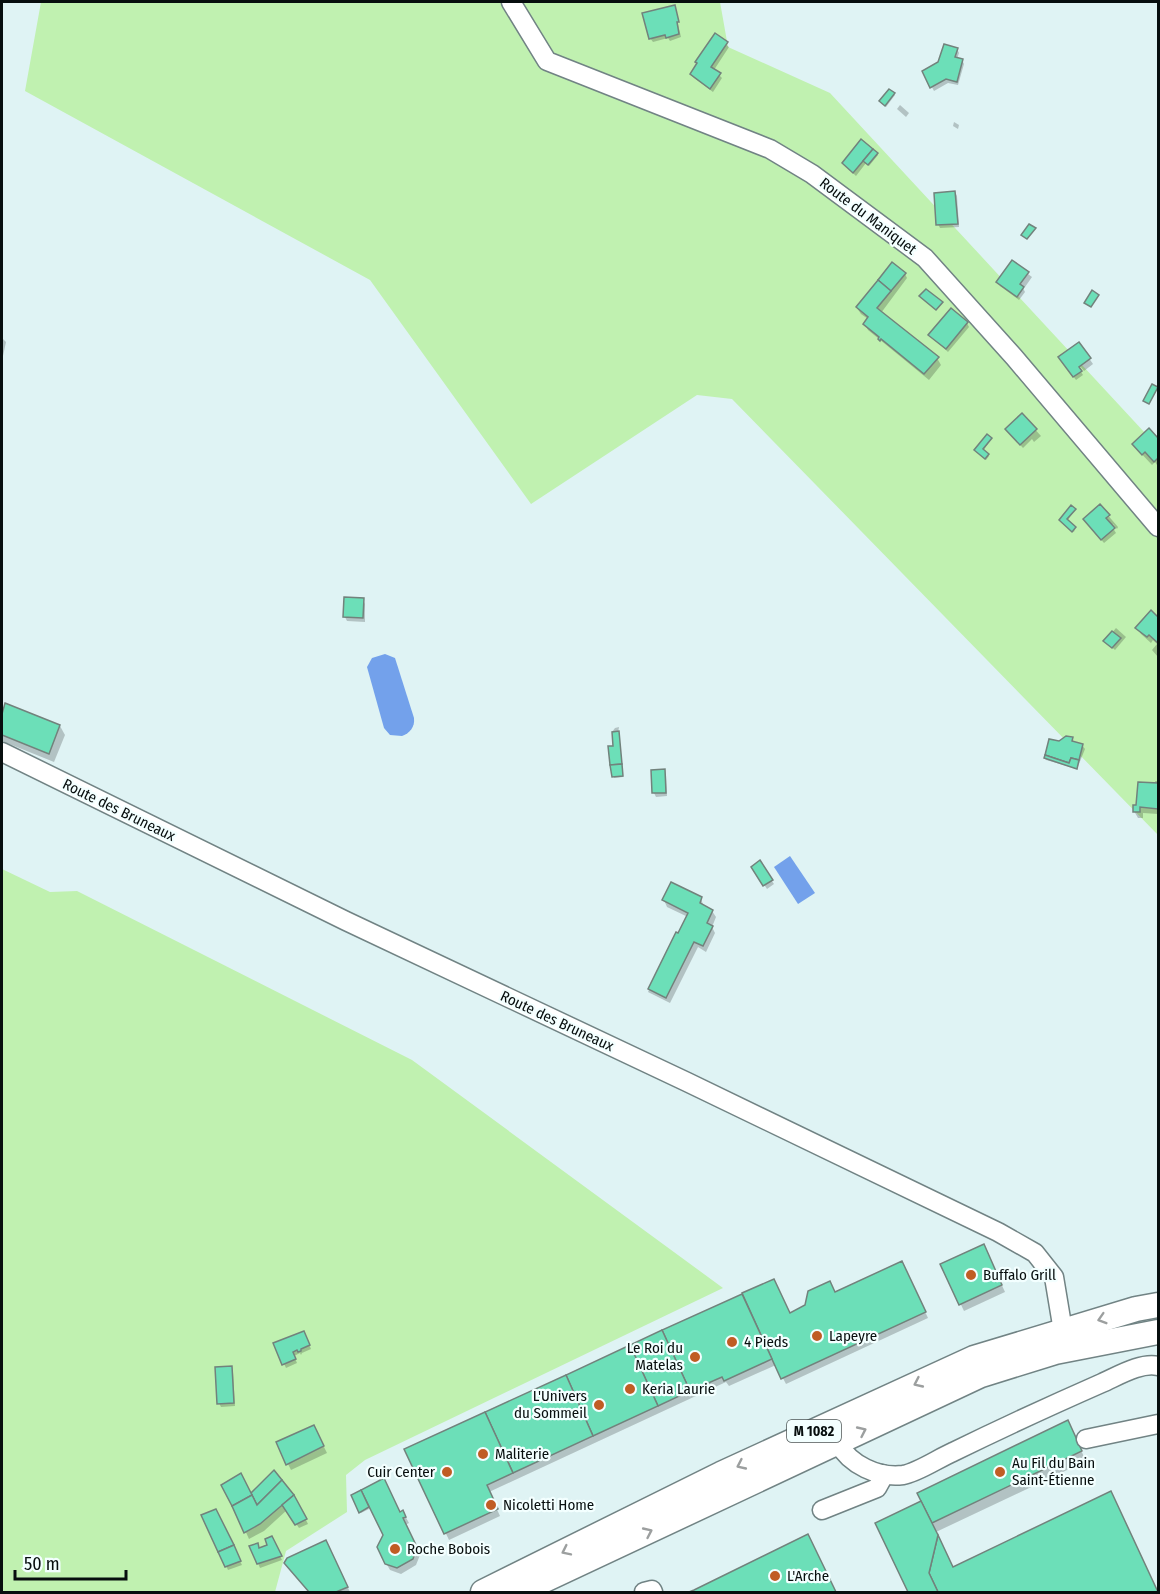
<svg xmlns="http://www.w3.org/2000/svg" width="1160" height="1594" viewBox="0 0 1160 1594" font-family="'Fira Sans Condensed',sans-serif">
<rect width="100%" height="100%" fill="#dff3f4"/>
<g fill="#c0f1b0">
<polygon points="41,2 720,2 728,47 830,93 1158,447 1158,835 732,399 697,395 531,504 370,280 25,91"/>
<polygon points="2,869 50,892 77,891 412,1060 723,1288 365,1460 346,1475 347,1512 286,1551 275,1592 2,1592"/>
</g>
<g fill="#73a1eb">
<path d="M385,654l10,4 19,60c1,9 -4,15 -12,18l-12,-1 -6,-7 -17,-61 5,-9z"/>
<polygon points="790,856 815,893 798,904 774,867"/>
</g>
<g fill="#0003">
<polygon points="674,7 681,37 670,41 668,38 653,42 650,38"/>
<polygon points="715,35 729,47 714,70 722,78 713,92 694,78 691,74"/>
<polygon points="957,49 959,53 957,59 962,60 964,64 958,85 948,83 934,91 924,72"/>
<polygon points="889,91 895,95 886,107 882,103"/>
<polygon points="900,105 909,113 906,117 897,109"/>
<polygon points="954,122 959,125 958,129 953,126"/>
<polygon points="862,141 878,155 869,166 866,163 856,176 843,163"/>
<polygon points="955,192 957,196 959,227 940,228 938,224"/>
<polygon points="1012,262 1032,277 1025,287 1022,286 1025,292 1019,300 1000,286 998,282"/>
<polygon points="905,274 907,278 881,313 937,358 941,365 929,380 868,330 865,324 868,319 861,314 857,308"/>
<polygon points="967,323 969,327 948,352 930,335"/>
<polygon points="2,338 6,342 3,356 2,355"/>
<polygon points="1079,344 1093,364 1084,371 1080,366 1078,367 1083,375 1076,380 1062,362"/>
<polygon points="1022,415 1041,436 1034,442 1032,439 1023,448 1009,433"/>
<polygon points="1149,430 1158,440 1157,465 1155,462 1152,465 1136,448"/>
<polygon points="991,439 983,451 989,456 986,460 976,451"/>
<polygon points="1100,506 1118,527 1117,529 1113,524 1111,525 1116,533 1104,543 1087,523"/>
<polygon points="1075,510 1067,521 1075,528 1074,532 1061,522"/>
<polygon points="363,600 365,604 365,622 347,621 345,617"/>
<polygon points="1151,612 1158,620 1158,657 1152,650 1157,644 1153,640 1151,643 1141,634 1137,628"/>
<polygon points="1116,628 1126,637 1115,650 1105,641"/>
<polygon points="6,705 60,726 65,735 54,762 2,741 2,716"/>
<polygon points="619,727 618,733 623,777 614,778 615,747 612,732 615,728"/>
<polygon points="1072,739 1075,743 1082,745 1085,749 1077,769 1046,760 1045,758 1059,743"/>
<polygon points="664,771 666,775 667,796 656,797 654,793"/>
<polygon points="1155,781 1158,781 1158,814 1143,813 1143,818 1138,818 1134,811 1156,785"/>
<polygon points="759,863 774,884 767,889 753,867"/>
<polygon points="701,899 704,907 712,911 716,917 712,927 715,933 706,952 698,947 670,1003 648,992 676,934 679,935 688,917 667,907 664,900"/>
<polygon points="987,1253 1005,1292 964,1311 942,1265"/>
<polygon points="905,1269 928,1318 786,1384 776,1365 729,1386 726,1382 489,1492 500,1516 449,1540 406,1450 773,1281 790,1314 835,1294"/>
<polygon points="306,1337 311,1349 302,1353 301,1355 300,1353 294,1356 297,1363 286,1368 275,1344"/>
<polygon points="231,1368 233,1372 235,1406 221,1407 219,1403"/>
<polygon points="1072,1431 1086,1461 936,1532 953,1569 1115,1501 1158,1592 910,1592 877,1524"/>
<polygon points="317,1433 327,1453 291,1470 288,1464"/>
<polygon points="383,1480 400,1514 403,1512 409,1523 405,1525 420,1555 416,1565 401,1574 390,1570 386,1563 384,1535 371,1508 361,1513 353,1495"/>
<polygon points="251,1495 297,1502 308,1524 299,1528 287,1510 264,1531 249,1539 234,1506"/>
<polygon points="218,1515 242,1565 228,1570 203,1516"/>
<polygon points="807,1536 835,1592 691,1592"/>
<polygon points="271,1538 282,1560 260,1568 251,1546 260,1549 269,1545"/>
<polygon points="329,1548 350,1592 309,1592 290,1569"/>
</g>
<g fill="#6cdfb8" stroke="#72827c" stroke-width="1.5">
<polygon points="675,5 679,22 677,22 679,34 666,38 665,35 649,39 642,13"/>
<polygon points="715,33 728,42 711,67 721,73 710,89 690,74 697,63 695,62"/>
<polygon points="944,44 958,48 955,57 963,59 957,82 946,79 930,88 922,71 938,62"/>
<polygon points="889,89 895,93 885,106 879,101"/>
<polygon points="861,139 873,149 853,173 842,163"/>
<polygon points="873,149 878,153 868,165 863,161"/>
<polygon points="955,191 958,224 936,225 934,193"/>
<polygon points="1029,224 1036,228 1027,239 1021,235"/>
<polygon points="1012,260 1029,272 1020,284 1024,287 1017,297 996,282"/>
<polygon points="892,262 906,273 891,291 878,280"/>
<polygon points="878,280 891,291 877,308 939,357 924,374 881,339 880,341 878,339 879,337 863,324 868,317 856,307"/>
<polygon points="926,289 943,302 936,310 919,296"/>
<polygon points="1092,290 1099,295 1091,307 1084,303"/>
<polygon points="951,308 968,322 946,349 928,335"/>
<polygon points="1079,342 1091,358 1079,367 1082,371 1073,377 1058,357"/>
<polygon points="1152,384 1158,387 1149,404 1143,401"/>
<polygon points="1022,413 1037,429 1020,445 1005,429"/>
<polygon points="1149,428 1158,438 1158,458 1154,462 1145,452 1142,455 1132,444"/>
<polygon points="987,434 992,438 983,449 989,454 985,459 974,450"/>
<polygon points="1100,504 1110,515 1106,518 1115,528 1101,540 1083,519"/>
<polygon points="1071,505 1076,509 1067,519 1076,527 1072,532 1059,520"/>
<polygon points="344,597 364,598 363,618 343,617"/>
<polygon points="1151,610 1158,617 1158,643 1149,635 1147,637 1135,628"/>
<polygon points="1112,631 1121,638 1112,648 1103,641"/>
<polygon points="5,703 60,725 49,754 2,735 2,714"/>
<polygon points="619,731 622,764 610,765 608,746 613,746 612,732"/>
<polygon points="1066,736 1073,737 1072,741 1083,744 1079,760 1071,758 1069,763 1045,755 1049,739 1059,741"/>
<polygon points="1045,755 1069,763 1071,758 1079,760 1077,769 1044,758"/>
<polygon points="622,764 623,776 612,777 610,765"/>
<polygon points="665,769 666,793 652,793 651,770"/>
<polygon points="1138,782 1158,783 1158,809 1140,807 1140,812 1133,812 1133,805 1136,805"/>
<polygon points="760,860 773,880 763,886 751,867"/>
<polygon points="671,882 702,897 700,903 713,910 707,923 713,926 703,946 694,942 666,998 648,989 676,932 678,933 688,913 662,900"/>
<polygon points="984,1244 1002,1285 959,1305 940,1264"/>
<polygon points="902,1261 926,1312 781,1379 742,1293 774,1279 790,1313 805,1305 808,1291 830,1281 835,1292"/>
<polygon points="742,1294 772,1359 724,1381 722,1377 690,1391 662,1330"/>
<polygon points="662,1330 690,1391 658,1406 630,1345"/>
<polygon points="304,1331 310,1345 301,1349 301,1351 298,1352 297,1350 293,1352 296,1359 282,1365 273,1343"/>
<polygon points="630,1345 658,1406 593,1436 566,1375"/>
<polygon points="232,1366 234,1403 217,1404 215,1367"/>
<polygon points="566,1375 593,1436 513,1473 485,1412"/>
<polygon points="485,1412 513,1473 487,1485 498,1509 444,1534 404,1449"/>
<polygon points="1068,1420 1082,1451 932,1523 917,1493"/>
<polygon points="314,1425 324,1446 286,1465 276,1442"/>
<polygon points="274,1470 282,1480 257,1505 251,1493"/>
<polygon points="241,1473 252,1495 232,1506 221,1485"/>
<polygon points="384,1478 400,1512 403,1510 406,1517 403,1518 417,1547 413,1559 397,1568 385,1564 377,1547 383,1535 361,1490"/>
<polygon points="282,1480 294,1495 260,1524 244,1533 232,1506 252,1495 257,1505"/>
<polygon points="361,1490 369,1507 359,1513 351,1495"/>
<polygon points="1111,1491 1158,1592 938,1592 929,1573 938,1535 953,1567"/>
<polygon points="294,1495 307,1519 295,1525 282,1505"/>
<polygon points="921,1501 938,1535 929,1573 938,1592 908,1592 875,1523"/>
<polygon points="216,1509 234,1545 218,1552 201,1515"/>
<polygon points="808,1534 836,1592 689,1592 694,1590"/>
<polygon points="272,1536 282,1556 257,1564 249,1546 258,1543 259,1548 267,1545 265,1539"/>
<polygon points="326,1540 348,1587 336,1592 309,1592 284,1563 287,1558"/>
<polygon points="234,1545 241,1561 225,1567 218,1552"/>
</g>
<g fill="none" stroke-linecap="round" stroke-linejoin="round">
<g stroke="#718384" stroke-width="21">
<g id="minor">
<polyline points="511,2 547,61 770,149 812,174 925,258 1014,357 1158,527"/>
<polyline points="2,752 346,921 687,1082 998,1232 1035,1253 1054,1277 1063,1331 1059,1342"/>
<polyline points="1086,1439 1158,1424"/>
<path d="M838,1443c12,22 40,35 65,32 14,-2 36,-17 50,-23 49,-24 99,-47 149,-69 16,-7 39,-21 56,-17"/>
<polyline points="822,1510 877,1488 882,1479 882,1474"/>
<polyline points="644,1592 652,1590 653,1592"/>
</g>
</g>
<g stroke="#718384" stroke-width="27">
<g id="major">
<polyline points="521,1591 981,1375 1055,1352 1158,1332"/>
<polyline points="483,1592 721,1474 974,1358 1136,1309 1158,1305"/>
</g>
</g>
<use href="#minor" stroke="#fff" stroke-width="18"/>
<use href="#major" stroke="#fff" stroke-width="24"/>
</g>
<defs><path id="oneway-chevron" d="M-2-3.5L2.5 0L-2 3.5" fill="none" stroke-width="1.6" stroke-linecap="round" stroke-linejoin="round" transform="scale(1.5)"/></defs>
<g stroke="#9c9f9f">
<use href="#oneway-chevron" transform="translate(1102 1319) rotate(163)"/>
<use href="#oneway-chevron" transform="translate(918 1383) rotate(155)"/>
<use href="#oneway-chevron" transform="translate(862 1431) rotate(-25)"/>
<use href="#oneway-chevron" transform="translate(741 1465) rotate(155)"/>
<use href="#oneway-chevron" transform="translate(648 1532) rotate(-25)"/>
<use href="#oneway-chevron" transform="translate(566 1551) rotate(154)"/>
</g>
<g fill="#c05d24" stroke="#f3ffff" stroke-width="2">
<circle cx="971" cy="1275" r="6"/>
<circle cx="817" cy="1336" r="6"/>
<circle cx="732" cy="1342" r="6"/>
<circle cx="695" cy="1357" r="6"/>
<circle cx="630" cy="1389" r="6"/>
<circle cx="599" cy="1405" r="6"/>
<circle cx="483" cy="1454" r="6"/>
<circle cx="447" cy="1472" r="6"/>
<circle cx="1000" cy="1472" r="6"/>
<circle cx="491" cy="1505" r="6"/>
<circle cx="395" cy="1549" r="6"/>
<circle cx="775" cy="1576" r="6"/>
</g>
<g text-anchor="middle" dominant-baseline="central" stroke-width="4.5" stroke-linejoin="round" paint-order="stroke">
<rect fill="#f3ffff" stroke="#4e5656" stroke-width="1.5" x="787" y="1420" width="54" height="22" rx="4.5"/>
<g font-size="14" font-weight="bold" fill="#070e0e">
<text x="814" y="1431">M 1082</text>
</g>
<g font-size="15" fill="#070e0e" stroke="#f3ffff">
<text transform="translate(868 216) rotate(37)">Route du Maniquet</text>
<text transform="translate(119 810) rotate(26)">Route des Bruneaux</text>
<text transform="translate(557 1021) rotate(25)">Route des Bruneaux</text>
</g>
<g font-size="15" fill="#070e0e" stroke="#f3ffff" text-anchor="start">
<text x="983" y="1275">Buffalo Grill</text>
<text x="829" y="1336">Lapeyre</text>
<text x="744" y="1342">4 Pieds</text>
<text x="683" y="1348" text-anchor="end">Le Roi du<tspan x="683" dy="17">Matelas</tspan></text>
<text x="642" y="1389">Keria Laurie</text>
<text x="587" y="1396" text-anchor="end">L'Univers<tspan x="587" dy="17">du Sommeil</tspan></text>
<text x="495" y="1454">Maliterie</text>
<text x="1012" y="1463">Au Fil du Bain<tspan x="1012" dy="17">Saint-Étienne</tspan></text>
<text x="435" y="1472" text-anchor="end">Cuir Center</text>
<text x="503" y="1505">Nicoletti Home</text>
<text x="407" y="1549">Roche Bobois</text>
<text x="787" y="1576">L'Arche</text>
</g>
</g>
<rect width="1160" height="1594" fill="none" stroke="#070e0e" stroke-width="6"/>
<path d="M15 1570v9h111v-9" fill="none" stroke="#070e0e" stroke-width="3"/>
<text x="24" y="1570" font-size="18" fill="#070e0e" stroke="#f3ffff" stroke-width="4.5" paint-order="stroke">50 m</text>
</svg>
